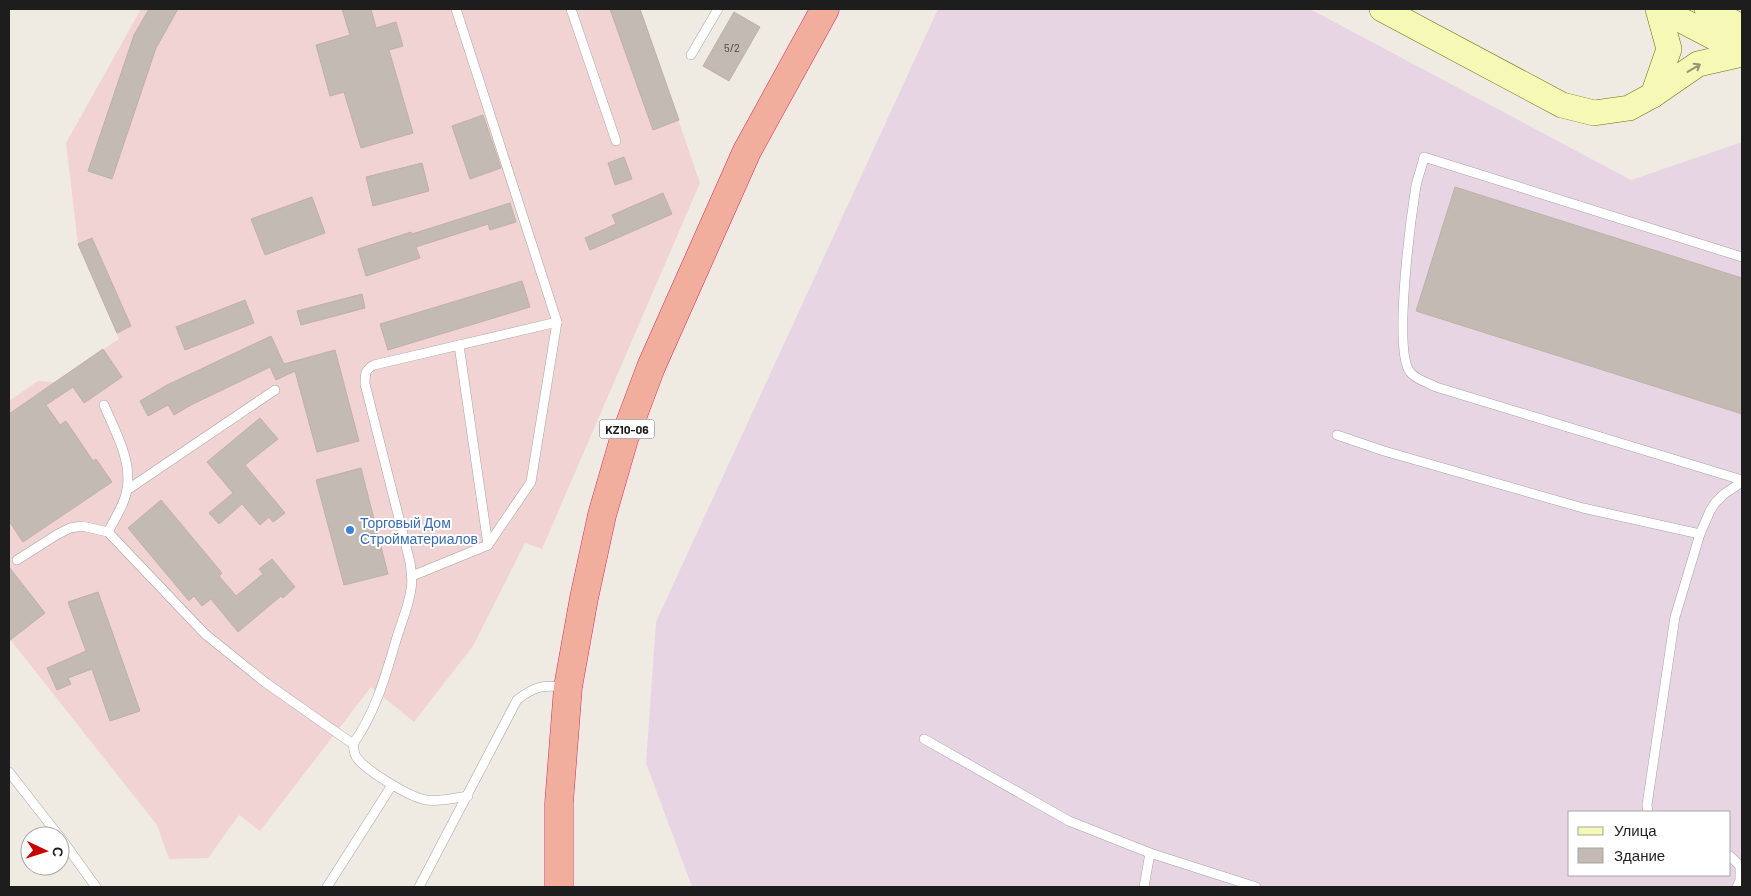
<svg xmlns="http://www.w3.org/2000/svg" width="1751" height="896" viewBox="0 0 1751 896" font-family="Barlow,sans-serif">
<rect width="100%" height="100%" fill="#efebe3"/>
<polygon fill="#f0d3d2" points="141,9 640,9 700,183 542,549 525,543 473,646 414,722 371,687 260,831 239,815 208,858 169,859 157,825 9,638 9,401 38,381 54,382 119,339 78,244 66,143"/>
<path fill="#e8d5e4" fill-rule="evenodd" d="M938,9h372l321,171 111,-38v745h-1050l-46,-124 10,-141zM1570,812h160v63h-160z"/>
<g fill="#c3bab3" stroke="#c0b1a6">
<polygon points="149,9 178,9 156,48 112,179 88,171 134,35"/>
<polygon points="342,9 371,9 376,28 396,22 403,46 389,50 413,133 361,148 344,92 330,96 316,45 350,35"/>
<polygon points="610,9 640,9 679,120 653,130"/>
<polygon points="734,12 760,27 729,81 703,66"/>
<polygon points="483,115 501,168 470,179 452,126"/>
<polygon points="624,157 632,179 615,185 608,163"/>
<polygon points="422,163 429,191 373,206 366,177"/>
<polygon points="1455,187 1742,278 1742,414 1416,311"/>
<polygon points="663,193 672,214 590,250 585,238 616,224 612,215"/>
<polygon points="312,197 325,233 265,255 251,219"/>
<polygon points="510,203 516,222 490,230 488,224 416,247 420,258 366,276 358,249 411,232 412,234"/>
<polygon points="92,238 131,326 117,333 78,244"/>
<polygon points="522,281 530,307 388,350 380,324"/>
<polygon points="362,294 365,308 301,325 297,311"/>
<polygon points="245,300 254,323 185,350 176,327"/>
<polygon points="271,336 284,364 335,350 359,441 317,452 295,371 276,380 270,367 191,405 174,415 168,405 148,416 140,401 167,385"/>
<polygon points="103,349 122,377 84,403 73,387 46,405 60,425 66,421 93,461 96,459 112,482 23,542 9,521 9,414"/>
<polygon points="260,418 278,439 245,465 285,513 273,522 269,517 260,525 242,504 219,524 209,513 233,493 207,462"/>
<polygon points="361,468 388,574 344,585 316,480"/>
<polygon points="161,500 222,573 219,576 236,596 263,574 259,569 272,559 295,587 283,598 281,596 238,632 211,599 202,606 194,596 189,601 128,528"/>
<polygon points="9,567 45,613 9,641"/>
<polygon points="98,592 140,711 110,721 92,669 68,678 71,684 57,690 47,668 86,651 68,602"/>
</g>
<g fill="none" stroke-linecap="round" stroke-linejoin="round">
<g stroke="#a4a4a4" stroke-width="10">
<g id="service">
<polyline points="571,9 616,141"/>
<polyline points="691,55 718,9"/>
<path d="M1742,257l-318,-100c-2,10 -6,19 -8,29 -5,31 -23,164 -6,186 5,7 18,11 26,15l306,93"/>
<polyline points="459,345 488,545"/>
<path d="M104,405c11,26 28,55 23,84 -2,15 -12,29 -19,43"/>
<polyline points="1337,435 1384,451 1583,508 1700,534"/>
<polyline points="127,490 275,390"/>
<polyline points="17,560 58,534 70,528 82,526 108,532 205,634 266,683 353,744"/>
<polyline points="412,576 488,545 531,482 557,322 456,9"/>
<polyline points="924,739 1069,821 1150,853 1256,887"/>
<polyline points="9,772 59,836"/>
<path d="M468,796c-14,2 -28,6 -42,4 -17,-3 -59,-29 -69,-42 -3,-3 -3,-9 -4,-14 23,-32 33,-70 44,-107 5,-16 12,-32 14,-48 2,-9 0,-18 -1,-27l-45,-178c0,-9 0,-15 9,-19l183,-43"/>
<polyline points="1648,812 1647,805 1675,617 1700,534 1710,511 1715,503 1724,494 1742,482"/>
<polyline points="60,837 96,887"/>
<polyline points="1730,856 1740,866 1740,880 1737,887"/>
<polyline points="327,887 392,785"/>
<path d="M419,887l98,-187c18,-14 25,-15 48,-13"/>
<polyline points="1144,887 1150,853"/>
</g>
</g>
<g stroke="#697405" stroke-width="26">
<g id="secondary">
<polyline points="1382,9 1562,105 1594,113 1629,108 1653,95 1698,64 1742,54"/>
<polyline points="1660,9 1742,52"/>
<polyline points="1707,9 1742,27"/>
<polyline points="1653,95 1669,49 1658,9"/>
</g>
</g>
<g stroke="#d92463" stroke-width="29">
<polyline id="trunk" points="559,887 559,803 568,687 584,598 602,515 624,439 651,367 747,151 825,9"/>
</g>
<use href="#service" stroke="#fff" stroke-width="9"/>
<use href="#secondary" stroke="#f6f9b6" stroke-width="25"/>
<use href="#trunk" stroke="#f1ae9c" stroke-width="28"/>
</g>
<defs><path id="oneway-shaft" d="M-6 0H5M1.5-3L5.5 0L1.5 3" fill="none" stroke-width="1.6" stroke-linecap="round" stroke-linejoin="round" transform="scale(1.25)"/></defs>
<use stroke="#949671" href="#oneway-shaft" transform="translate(1694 68) rotate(-31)"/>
<circle fill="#3f7fe0" stroke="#fff" stroke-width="2" cx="350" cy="530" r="5"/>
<g text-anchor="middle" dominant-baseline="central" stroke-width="4" stroke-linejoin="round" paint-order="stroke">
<g font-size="11" fill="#464442">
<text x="732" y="47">5/2</text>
</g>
<rect fill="#fff" stroke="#616161" stroke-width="1" x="599.5" y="419.5" width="55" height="19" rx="4"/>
<g font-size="12" font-weight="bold" fill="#1d1d1d">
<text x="627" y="429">KZ10-06</text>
</g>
<g font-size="14" fill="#366cbe" stroke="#fff" text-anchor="start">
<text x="360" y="522">Торговый Дом<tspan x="360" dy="16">Стройматериалов</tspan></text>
</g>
</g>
<rect width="1751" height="896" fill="none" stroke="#1d1d1d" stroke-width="20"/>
<rect x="1568" y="811" width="162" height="65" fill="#ffffff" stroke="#a5a5a5"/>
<rect x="1578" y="827" width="25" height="8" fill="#f6f9b6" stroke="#a5a5a5"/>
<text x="1614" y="836" font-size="15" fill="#1d1d1d">Улица</text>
<rect x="1578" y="848" width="25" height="15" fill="#c3bab3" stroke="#a5a5a5"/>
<text x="1614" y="861" font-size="15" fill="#1d1d1d">Здание</text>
<g transform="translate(45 851) rotate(94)"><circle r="24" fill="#ffffff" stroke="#a5a5a5"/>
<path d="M0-4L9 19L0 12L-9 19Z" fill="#cb0001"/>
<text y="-8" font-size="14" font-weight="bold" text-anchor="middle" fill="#1d1d1d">С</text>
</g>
</svg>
